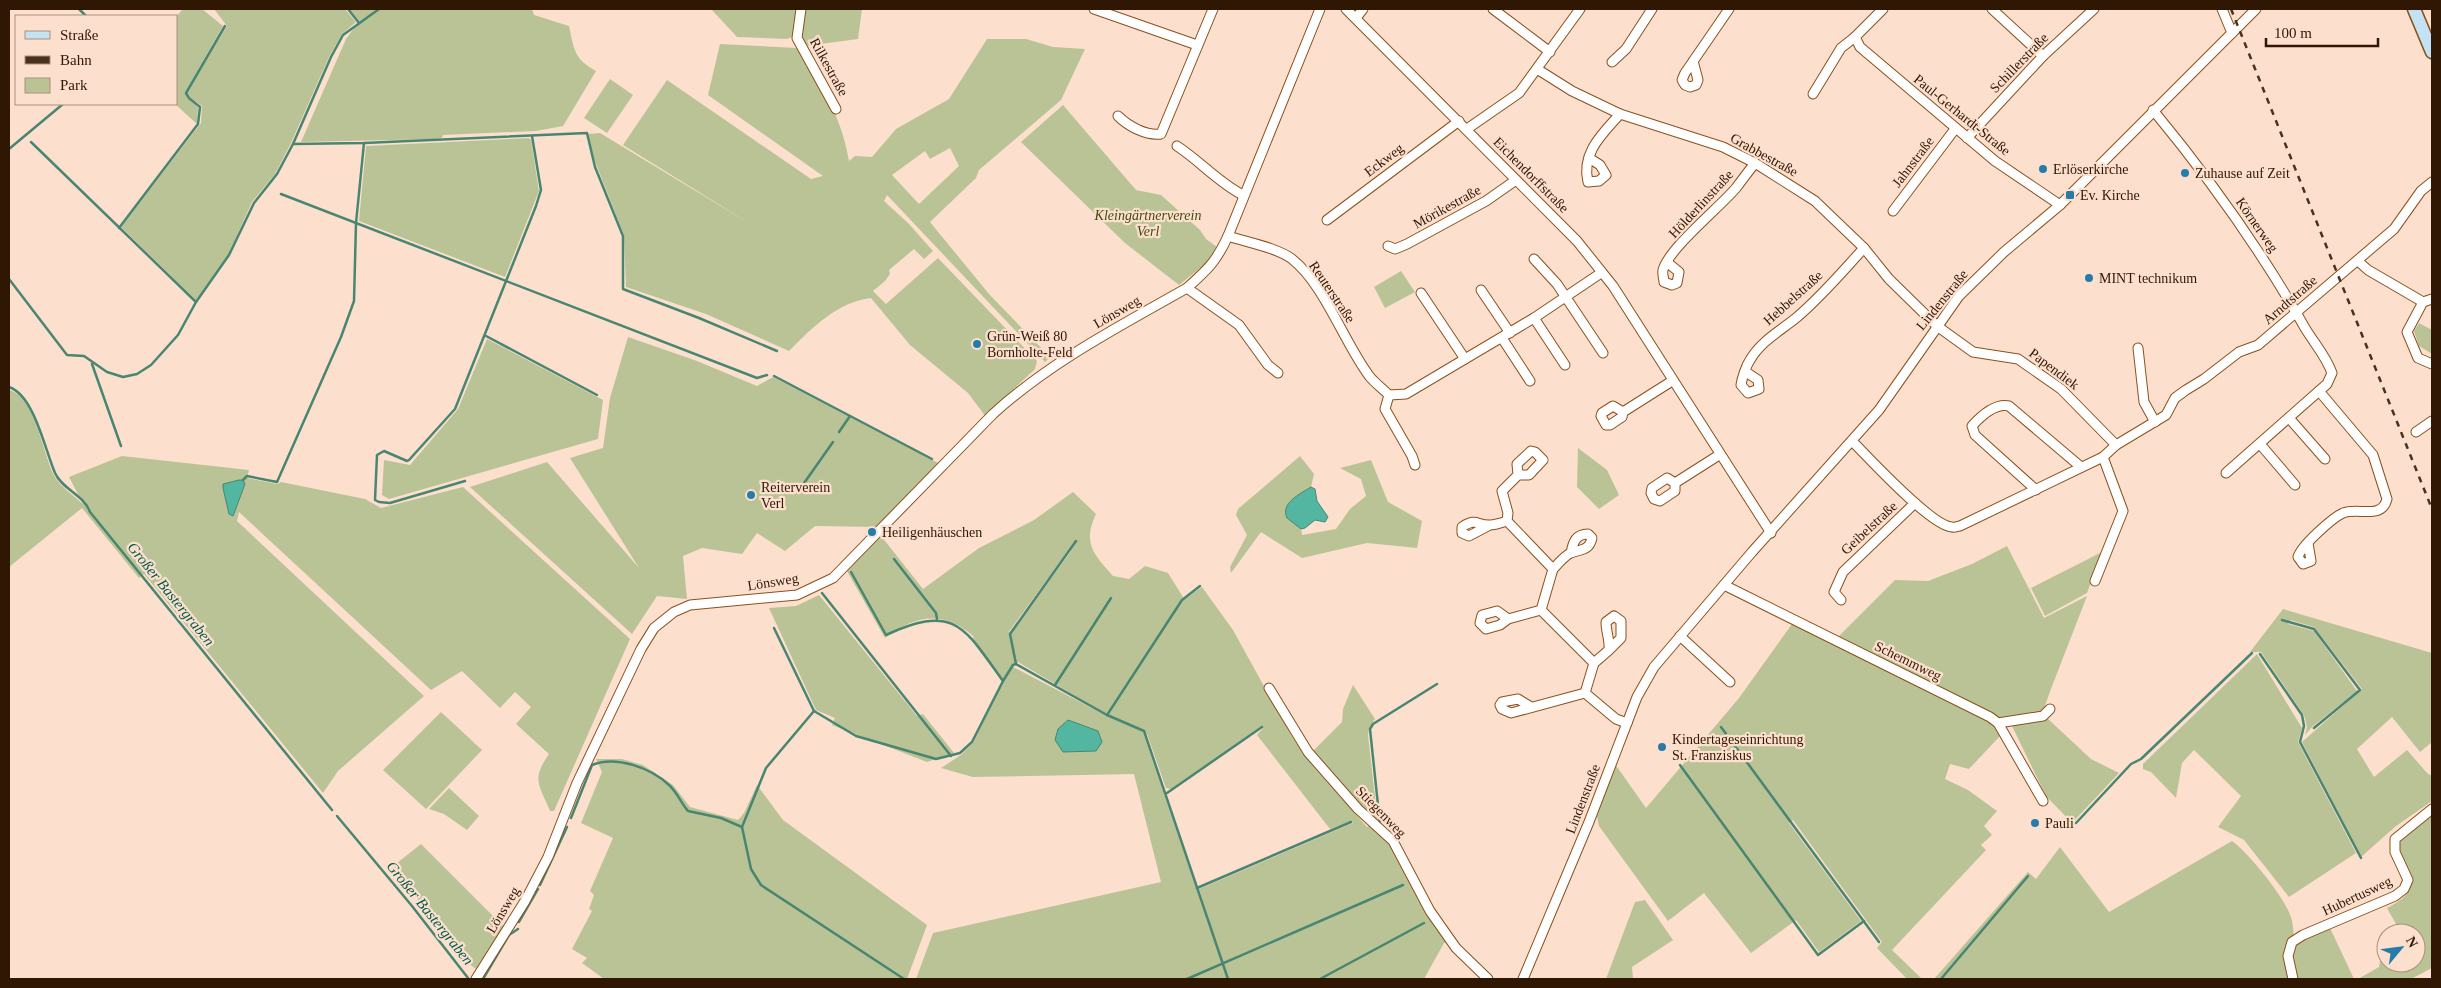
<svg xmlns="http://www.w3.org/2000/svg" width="2441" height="988" viewBox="0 0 2441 988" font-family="Georgia,serif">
<rect width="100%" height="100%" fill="#fce0cd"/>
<g fill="#bac396" fill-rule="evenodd">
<polygon points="183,9 202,9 223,26 185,92 198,108 197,124 175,104 176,17"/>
<polygon points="214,9 345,9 356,22 342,34 329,57 291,143 275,174 252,202 228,255 196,300 121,227 201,123 202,106 191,98 187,92 227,26"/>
<path d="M349,9h183l2,6 35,11c5,23 5,33 27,45l-33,55 -27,5 -93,4 -1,3 -7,1 -134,3 45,-103 13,-18z"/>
<polygon points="711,9 798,9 794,36 787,39 737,37"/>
<polygon points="805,9 862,9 858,39 805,46 801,31"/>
<path d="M987,39h39l27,8 32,2 -24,51 -82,70 -3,8 -46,44 59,72 61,63 -5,5 -158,-167 -3,6 25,23 24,27 -9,8 -10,-10 -25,21 1,4 -5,7 -12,10 13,13 52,-46 99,103 -2,8 -46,43 -3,5 -18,-24 -58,-48 -39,-47c-34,4 -59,30 -82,53l-83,-37 -80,-27 -2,-52 -30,-76 -6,-25 12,-1 152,92 -129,-80 44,-65 144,99 12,-3 -115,-81 12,-51 77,4c25,40 44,66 52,113l6,-5 17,1 24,-28 53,-30zM950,148l9,18 -40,38 -27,-29 33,-24 5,8z"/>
<polygon points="610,79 633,95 607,133 584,118"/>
<polygon points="1063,105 1136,190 1161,195 1200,230 1206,239 1217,247 1205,264 1179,285 1125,243 1021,142"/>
<polygon points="529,138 531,140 539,191 505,277 359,221 366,146"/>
<polygon points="1401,271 1415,292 1385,308 1374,287"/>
<polygon points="2419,323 2432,330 2432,354 2419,346 2414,331"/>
<polygon points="628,337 697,361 757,386 773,377 940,464 878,527 815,526 785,551 757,533 742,554 702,548 683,556 687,599 657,596 632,634 470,487 547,462 639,568 570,458 603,448 610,398"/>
<polygon points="487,339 603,400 598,439 389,499 382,495 384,460 410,465 458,409"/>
<path d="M9,390c26,6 34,65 46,87 6,10 19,19 28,27l-14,-27 53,-21 127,14 -2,8 30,6 4,-2 84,17 16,9 82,-21 167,152 -76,172h-4c-11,-27 -19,-31 -1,-57l-33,-30 15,-17 -16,-15 -15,16 -38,-37 -31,19 -192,-178 -2,9 187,175 -86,75 -15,22 -179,-219 -5,4 -57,-70 -73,59z"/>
<polygon points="1578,448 1607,470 1619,495 1599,509 1577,487"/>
<polygon points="1300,456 1314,474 1311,487 1293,499 1287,518 1301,529 1302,535 1336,529 1350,509 1366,496 1361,479 1340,468 1371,460 1388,502 1422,521 1417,548 1367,543 1302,558 1261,532 1231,573 1230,567 1247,535 1236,515 1238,509"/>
<path d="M1073,492l23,22c-14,30 -2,40 17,62l16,3 16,-13 23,7 15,24 -77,117 -88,-52 -5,5 94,49 36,16 84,247h-311l17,-46 228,-51 -27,-108 -161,3 -32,-9 20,-13 12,-12 31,-64 -3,1 -26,-35 -2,-9c-29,-26 -58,-21 -88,2l-38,-67 34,-35 42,53 56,-41 55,-28zM1070,548l1,3 -56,77 -7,5z"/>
<polygon points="2007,546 2044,618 2087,596 2049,694 2044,709 2037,715 2000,719 1838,637 1895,580 1928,581 1972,564"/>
<polygon points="2102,552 2087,593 2045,616 2031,588"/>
<path d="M1202,587l31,43 59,107 21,29 54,61 3,-3c18,16 29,30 36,53l3,2 39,63 -4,1 -20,36h-194l-3,-3 -28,-87 154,-66 -1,-2 -22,8 -73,-94 6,-7 -1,-2 -91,63 -5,-1 -19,-54 -40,-19 75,-114z"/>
<polygon points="819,595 917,716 923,714 954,753 927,762 832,725 835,718 816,710 769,608 796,606"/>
<polygon points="2283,609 2432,653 2432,742 2420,752 2392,717 2357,749 2374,777 2407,750 2427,773 2432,776 2432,801 2396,826 2361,857 2302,742 2362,689 2314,627 2290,620 2288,624 2314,631 2357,691 2312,727 2305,735 2307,727 2304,715 2261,652 2250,652"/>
<polygon points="1792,624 1989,722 2002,734 1969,769 1950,764 1945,779 1968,790 1997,811 1984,826 1992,835 1981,845 1986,850 1892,950 1922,979 1907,979 1877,948 1882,942 1793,820 1789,823 1861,921 1819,952 1796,920 1751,953 1704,893 1668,921 1599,826 1597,816 1615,764 1646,808 1739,698"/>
<polygon points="2257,654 2302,728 2298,742 2356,853 2289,897 2244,840 2218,827 2241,796 2194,750 2182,763 2176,798 2151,772 2143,769 2143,764"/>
<polygon points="1353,685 1375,719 1369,728 1368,735 1378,824 1359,806 1312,752 1342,722 1343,709"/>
<polygon points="441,712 482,750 426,809 383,770"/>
<polygon points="2047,718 2091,759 2119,773 2072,823 2046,796 2011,724"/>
<polygon points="596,759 622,759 643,765 673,785 690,807 738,820 744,813 757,785 783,820 927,925 907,979 604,979 582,963 587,958 572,949 592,911 589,909 594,895 590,891 613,838 581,823 602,772"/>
<polygon points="449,788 479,816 467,830 444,814 429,809"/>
<path d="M2432,813v155l-21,11h-53l21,-12 3,-16 4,-2v14h30v-30h-15l-14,-25c45,-22 11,-35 11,-66z"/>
<path d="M2232,841c16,11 57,61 60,80 4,19 0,39 -2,58h-356l94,-107 8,7 24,-32 49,65z"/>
<polygon points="421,844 505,928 479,971 469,964 392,867"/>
<polygon points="1645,900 1673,940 1632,967 1633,979 1606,979 1635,902"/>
<polygon points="2330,928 2354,979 2295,979 2292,962 2293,948 2305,937"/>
</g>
<g fill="#52b6a1" stroke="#488672">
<polygon points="239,480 243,480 245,484 233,516 229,514 223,488 223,484"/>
<path d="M1311,487l4,2 2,12 11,16 -3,5 -10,-2 -10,8 -4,1 -14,-11c-7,-15 13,-24 24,-31z"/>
<polygon points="1068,720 1098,731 1102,742 1096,751 1063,752 1055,740 1058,729"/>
</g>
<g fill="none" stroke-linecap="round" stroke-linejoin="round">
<g stroke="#488672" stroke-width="2.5">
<polyline points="79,9 86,16"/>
<polyline points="348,9 359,23"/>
<polyline points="31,142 196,302"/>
<polyline points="293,144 364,143 587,133 595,167 623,236 623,289 699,318 777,351"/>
<polyline points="9,149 63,104"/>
<polyline points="281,194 757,378 767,375"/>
<polyline points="119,228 198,124 200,107 189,98 186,93 225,26"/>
<polyline points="9,279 67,355 84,356 107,372 123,377 137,374 151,365 178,335 196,302 229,255 254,203 277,174 293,144 331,57 343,35 379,9"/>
<polyline points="486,336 597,395"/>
<polyline points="92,364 121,446"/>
<polyline points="774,376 932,459"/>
<path d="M9,387c25,8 36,63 46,86 7,16 29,22 35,39l242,298"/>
<polyline points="839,432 850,416"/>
<polyline points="243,480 247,476 277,482 341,337 354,301 356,223 364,143"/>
<polyline points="465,481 390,503 379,502 375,500 377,455 384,451 407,461 409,460 455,409 536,206 541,190 532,136"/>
<polyline points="802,486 833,442"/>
<polyline points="894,559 936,613 937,619"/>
<path d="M851,572l35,63c69,-32 78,-8 117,46"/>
<polyline points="822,593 951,756"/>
<polyline points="2282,620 2314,629 2360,690 2314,728"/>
<polyline points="774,628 814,711 856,736 936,759 960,753 972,742 1003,681 1013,665 1016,664 1107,715 1144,731 1228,979"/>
<polyline points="2260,654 2302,715 2304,726 2300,742 2361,858"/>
<polyline points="1016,664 1010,634 1076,541"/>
<polyline points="1055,685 1111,598"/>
<polyline points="814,711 766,768 742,827 751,869 761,885 904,979"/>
<polyline points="1107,715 1182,600 1200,586"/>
<polyline points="1721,727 1879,942"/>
<polyline points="1680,765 1818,955 1864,921"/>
<polyline points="1167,793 1262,727"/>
<polyline points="337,816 412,906 468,978"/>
<path d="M571,818l21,-53c24,-10 59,3 77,20 8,7 12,18 19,26l33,7 21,9"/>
<polyline points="2076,823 2131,764 2141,759 2252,653"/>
<polyline points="1380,824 1370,729 1373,724 1437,684"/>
<polyline points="540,885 567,827"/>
<polyline points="1197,888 1351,822"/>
<polyline points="519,922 538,889"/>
<polyline points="483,979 509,935 518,929"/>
<polyline points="1187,979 1403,885"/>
<polyline points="1320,979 1424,923"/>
<polyline points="1941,979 2028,876"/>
</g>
<g stroke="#8b501c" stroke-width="11">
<g id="street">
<polyline points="801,9 797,38 836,109"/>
<polyline points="1094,9 1197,45"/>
<polyline points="1346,9 1577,241 1613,286 1771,533"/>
<polyline points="1493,9 1550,52"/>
<polyline points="1992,9 2043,56"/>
<polyline points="2222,9 2232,33"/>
<polyline points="1356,18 1363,9"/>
<polyline points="1855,37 1860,47 1995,161 2060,205"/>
<polyline points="1693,61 1698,80 1696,85 1690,87 1685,85 1682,80 1685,73 1729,9"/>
<polyline points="1612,62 1626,49 1652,9"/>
<polyline points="1537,69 1572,91 1620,114 1723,147 1755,163 1815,201 1864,248 1889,279 1937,326 1973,352 2018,359 2061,389 2116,445"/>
<polyline points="1813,94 1841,48 1855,37 1883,9"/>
<path d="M2153,110c57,69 108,140 152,218 9,15 21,28 27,45l-5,11 -8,7 -93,82"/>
<path d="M1118,116c10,10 28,20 43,18l52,-125"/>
<polyline points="1467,129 1519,93 1580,9"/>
<polyline points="1967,138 2043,56 2094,9"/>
<path d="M1177,146c23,15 42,37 66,49"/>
<path d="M1589,158l11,7 6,10 -7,6 -11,1c-7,-29 14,-48 32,-68"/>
<polyline points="1893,211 1955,129"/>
<polyline points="1327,220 1459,121"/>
<path d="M1228,236c18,6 50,12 64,23 33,26 52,84 78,118 5,6 13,12 19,18l-4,14 27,47 3,9"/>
<polyline points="1388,246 1395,249 1407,244 1486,201 1516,180"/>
<polyline points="1534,259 1557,284 1603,353"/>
<polyline points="2358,261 2368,270 2423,302 2432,299"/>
<path d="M1668,263l11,9 -2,11 -5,2 -8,-3c0,-3 -2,-9 -1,-12 6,-22 56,-62 73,-82 6,-8 12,-16 19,-25"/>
<polyline points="1187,288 1239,325 1268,365 1278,373"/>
<polyline points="1481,290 1510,333"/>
<polyline points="1421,293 1465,359"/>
<polyline points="2423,302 2407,332 2418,358 2432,364"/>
<polyline points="1534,318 1565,365"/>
<polyline points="1502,338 1530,381"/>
<polyline points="2138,348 2144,402 2155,422"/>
<path d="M1746,372l12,8 1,9 -11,4 -7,-8c1,-7 5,-19 9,-25 11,-19 30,-29 46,-42 25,-21 46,-46 68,-70"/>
<polyline points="1389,395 1406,394 1534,318 1601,273"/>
<polyline points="1623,412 1613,406 1602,413 1601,416 1606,425 1610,425 1622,417 1623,412 1672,381"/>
<polyline points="2289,418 2325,459"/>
<polyline points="2416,432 2432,421"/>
<path d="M1852,441c17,17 79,85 100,86 3,1 5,-1 8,-1l143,-69 13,-12 50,-30 9,-17 11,-8 18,-11 35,-27 19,-7 136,-116 27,-38 11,-9"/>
<polyline points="2260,444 2295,485"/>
<polyline points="1518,475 1529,475 1543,460 1535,452 1531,451 1517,464 1518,475 1502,491 1508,513 1507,521 1553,569 1541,610 1594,663 1585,693 1616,719 1627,723"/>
<polygon points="1667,478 1675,483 1675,491 1660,501 1654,499 1651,493 1652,488"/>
<polyline points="1675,483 1719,455"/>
<path d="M2036,490l-61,-55 -3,-9c9,-10 23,-23 37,-20l72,61"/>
<path d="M1488,526l-19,10 -7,-3v-6c15,-10 15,-1 28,-2 5,0 11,-2 17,-4"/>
<path d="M2308,543l3,18 -8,3 -5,-7c3,-11 34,-39 45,-44 15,-6 39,7 44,-14l-14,-44 -54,-64"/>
<path d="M1553,569c5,-5 12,-14 18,-16 10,-4 18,-2 21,-15l-4,-4c-12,0 -15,8 -17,19"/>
<polyline points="2095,581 2123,511 2103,457"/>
<polyline points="1724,585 1990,717 1998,723 2043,801"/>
<polyline points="1841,600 1834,592 1843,572 1915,503"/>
<polyline points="1508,619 1497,611 1482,615 1480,623 1486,629 1500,625 1508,619 1541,610"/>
<polyline points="1680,636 1730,682"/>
<path d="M1594,663l15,-13c1,-10 -3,-18 -3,-28l8,-6 7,5v17l-12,12"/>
<polyline points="1269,688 1308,752 1358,809 1393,841 1430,911 1456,948 1488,979"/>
<polyline points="1531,707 1518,699 1502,702 1500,705 1502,709 1511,713 1585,693"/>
<polyline points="1998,723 2043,716 2050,709"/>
<path d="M476,979l49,-78 23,-44 29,-74 64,-134 13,-21 20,-16 16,-7 107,-10 36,-17 160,-164c57,-52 127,-88 194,-126 21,-19 29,-26 41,-52l92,-227"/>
<polyline points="1523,979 1589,822 1637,697 1654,667 1752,552 1879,410 1959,296 2004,252 2060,205 2256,9"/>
<polyline points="2293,979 2288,956 2292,942 2303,935 2395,896 2404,889 2408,880 2395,852 2395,839 2432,809"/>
</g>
</g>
<g stroke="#8b501c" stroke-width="15">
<polyline id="secondary" points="2414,9 2432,52"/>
</g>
<use href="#street" stroke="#fff" stroke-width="9"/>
<use href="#secondary" stroke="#c3e2f4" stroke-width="12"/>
<polyline stroke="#4a311d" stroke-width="2.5" stroke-dasharray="6 6" stroke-linecap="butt" points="2231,9 2432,509"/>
</g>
<g fill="#257cab" stroke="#fce0cd" stroke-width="2">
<circle cx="2043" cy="169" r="5"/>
<circle cx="2185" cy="173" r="5"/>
<rect x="2065" y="190" width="10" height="10" rx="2.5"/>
<circle cx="2089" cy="278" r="5"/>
<circle cx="977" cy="344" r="5"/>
<circle cx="751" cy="495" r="5"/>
<circle cx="872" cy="532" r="5"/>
<circle cx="1662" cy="747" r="5"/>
<circle cx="2035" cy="823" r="5"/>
</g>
<g text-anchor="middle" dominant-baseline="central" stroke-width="4.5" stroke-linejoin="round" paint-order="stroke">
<g font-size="14" fill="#301703" stroke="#fce0cd">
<text transform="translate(2019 63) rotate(-46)">Schillerstraße</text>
<text transform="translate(829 67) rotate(61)">Rilkestraße</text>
<text transform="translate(1962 115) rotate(39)">Paul-Gerhardt-Straße</text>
<text transform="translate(1764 155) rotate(29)">Grabbestraße</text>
<text transform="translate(1384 160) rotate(-37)">Eckweg</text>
<text transform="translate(1913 162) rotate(-53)">Jahnstraße</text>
<text transform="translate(1531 175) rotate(45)">Eichendorffstraße</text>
<text transform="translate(1701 204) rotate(-47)">Hölderlinstraße</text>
<text transform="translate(1447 207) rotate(-29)">Mörikestraße</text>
<text transform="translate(2257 225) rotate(55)">Körnerweg</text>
<text transform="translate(1332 292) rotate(56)">Reuterstraße</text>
<text transform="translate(1793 298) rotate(-42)">Hebbelstraße</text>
<text transform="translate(1942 300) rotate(-51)">Lindenstraße</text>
<text transform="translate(2290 300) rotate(-41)">Arndtstraße</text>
<text transform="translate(1117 312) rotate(-30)">Lönsweg</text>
<text transform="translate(2054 369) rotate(37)">Papendiek</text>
<text transform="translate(1869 528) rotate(-43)">Geibelstraße</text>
<text transform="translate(773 582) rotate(-9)">Lönsweg</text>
<text transform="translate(1908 661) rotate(26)">Schemmweg</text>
<text transform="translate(1583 799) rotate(-69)">Lindenstraße</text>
<text transform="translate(1381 812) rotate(46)">Stiegenweg</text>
<text transform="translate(2357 896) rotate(-25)">Hubertusweg</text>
<text transform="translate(503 910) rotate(-59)">Lönsweg</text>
</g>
<g font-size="14" fill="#301703" stroke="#fce0cd" text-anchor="start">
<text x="2053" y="169">Erlöserkirche</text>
<text x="2195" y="173">Zuhause auf Zeit</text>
<text x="2080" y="195">Ev. Kirche</text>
<text x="2099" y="278">MINT technikum</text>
<text x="987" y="336">Grün-Weiß 80<tspan x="987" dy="16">Bornholte-Feld</tspan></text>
<text x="761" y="487">Reiterverein<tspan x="761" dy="16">Verl</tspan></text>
<text x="882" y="532">Heiligenhäuschen</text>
<text x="1672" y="739">Kindertageseinrichtung<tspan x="1672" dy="16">St. Franziskus</tspan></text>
<text x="2045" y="823">Pauli</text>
</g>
<g font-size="14" font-style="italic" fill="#434b13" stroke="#fce0cd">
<text x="1148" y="215">Kleingärtnerverein<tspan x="1148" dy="16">Verl</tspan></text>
</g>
<g font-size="15" font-style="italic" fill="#005b4d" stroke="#fce0cd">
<text transform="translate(171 594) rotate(51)">Großer Bastergraben</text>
<text transform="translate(430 913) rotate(51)">Großer Bastergraben</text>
</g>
</g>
<rect width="2441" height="988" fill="none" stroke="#301703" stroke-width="20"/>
<rect x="15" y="15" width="162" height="90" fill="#fce0cd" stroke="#aa907c"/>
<rect x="25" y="31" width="25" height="8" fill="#c3e2f4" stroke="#aa907c"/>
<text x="60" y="40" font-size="15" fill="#301703">Straße</text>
<rect x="25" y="56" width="25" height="8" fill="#4a311d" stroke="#aa907c"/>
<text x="60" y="65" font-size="15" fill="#301703">Bahn</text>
<rect x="25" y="78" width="25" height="15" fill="#bac396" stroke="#aa907c"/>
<text x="60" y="90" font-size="15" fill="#301703">Park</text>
<g transform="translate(2401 948) rotate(61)"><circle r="24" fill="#fce0cd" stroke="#aa907c"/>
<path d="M0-4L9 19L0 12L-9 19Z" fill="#257cab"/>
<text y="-8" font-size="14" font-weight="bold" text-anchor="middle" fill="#301703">N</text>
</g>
<path d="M2266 38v8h112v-8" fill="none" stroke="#301703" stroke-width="2.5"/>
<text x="2274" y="38" font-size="15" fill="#301703" stroke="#fce0cd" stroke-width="4" paint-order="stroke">100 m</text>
</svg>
